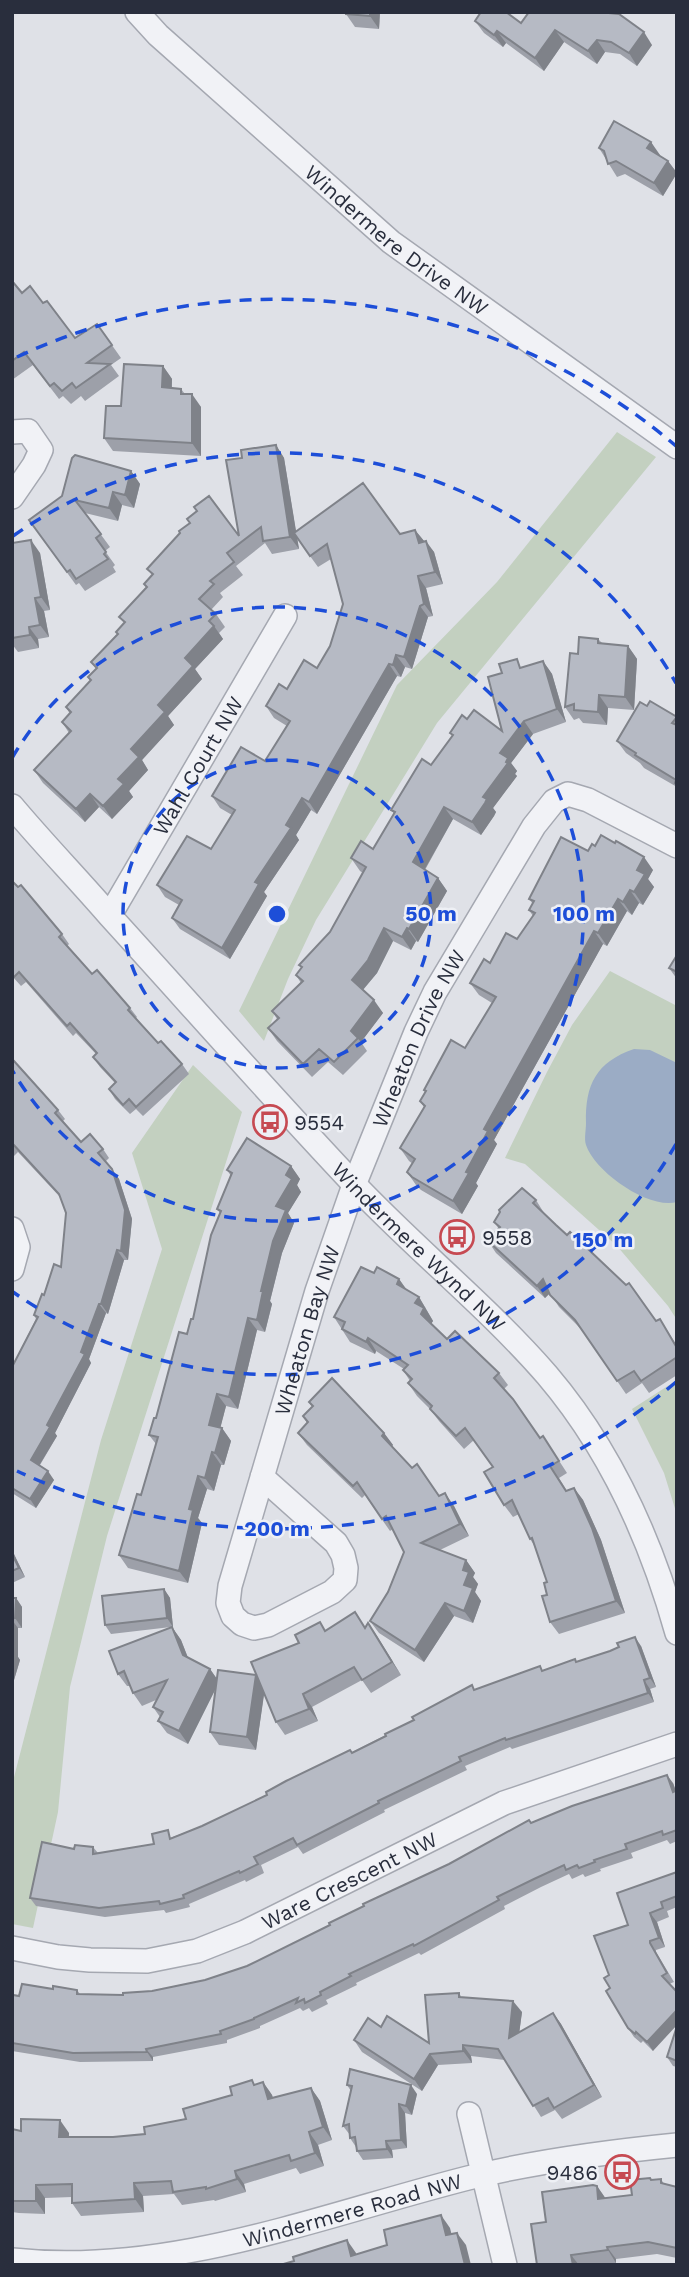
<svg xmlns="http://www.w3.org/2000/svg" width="689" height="2277" viewBox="0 0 689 2277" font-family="'Work Sans',sans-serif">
<rect width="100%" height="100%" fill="#dfe1e7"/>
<g fill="#c3d0c0">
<polygon points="617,432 656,457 437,723 316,920 288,979 264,1041 239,1011 397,685 497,582"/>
<polygon points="610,971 677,1006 677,1320 668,1306 617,1246 525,1164 505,1158 547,1072 572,1025"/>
<polygon points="193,1065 242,1112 107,1536 70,1687 58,1812 33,1928 12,1924 12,1785 101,1440 162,1249 132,1153"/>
<polygon points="677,1380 677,1515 664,1473 632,1409"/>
</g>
<path fill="#9bacc5" d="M634,1049l16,1 27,13v139c-28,8 -82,-30 -91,-57 -2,-6 0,-15 0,-22 -1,-38 10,-61 48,-74z"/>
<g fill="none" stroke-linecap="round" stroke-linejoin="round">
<g stroke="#a5a8b1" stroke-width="26">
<g id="minor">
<path id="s1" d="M137,12l21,23 233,207 286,205"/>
<polyline points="12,432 28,431 41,450 34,465 12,497"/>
<path id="s2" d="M12,806c31,37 65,72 97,109 81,89 160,179 243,267 62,66 135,124 195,193 63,74 104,165 130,258"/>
<path id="s3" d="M110,915l175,-299"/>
<polyline points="12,1229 18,1247 12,1269"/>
<path id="s4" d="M262,1477l74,66 7,12 3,13 -1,12 -13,12 -64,33 -14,3 -12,-4 -9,-8 -5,-13 2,-17 87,-295 37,-106 62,-153 19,-40 99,-166 20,-25 14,-7 20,6 89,46"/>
<path id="s5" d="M12,1948l46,9 32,3 57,1 50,-10 48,-19 259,-129 173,-59"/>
<polyline points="469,2114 505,2265"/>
<path id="s6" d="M12,2260c156,17 307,-44 456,-82 69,-17 138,-26 209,-33"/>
</g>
</g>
<use href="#minor" stroke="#f1f2f6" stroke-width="23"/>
</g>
<g fill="#9da0a9">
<polygon points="346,12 380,12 379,29 355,27 346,14"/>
<polygon points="475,21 521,23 652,45 637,66 620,54 605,52 597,64 564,42 544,71 506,43 503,47 484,33"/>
<polygon points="651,142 659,156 668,161 677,173 663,196 625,174 617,177 599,148"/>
<polygon points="12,281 22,293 43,303 75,338 97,324 121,358 111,365 119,376 85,401 81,396 71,404 63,396 59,399 33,365 12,380"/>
<polygon points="163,366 172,379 172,388 181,389 185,394 201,407 201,456 113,451 104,438 121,406"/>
<polygon points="276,445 284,458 296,532 400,534 415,530 424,541 434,552 443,584 426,588 433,616 428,617 412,669 405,667 401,677 397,676 317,814 311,810 296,835 299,840 264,892 267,896 230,959 180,929 172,918 179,905 165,897 157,885 211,849 232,815 220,808 212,796 265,761 287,726 274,718 266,706 287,689 317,668 330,646 343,604 331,559 318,567 297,538 299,549 272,554 265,543 236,566 243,575 220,593 223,597 211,610 216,614 225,627 219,633 223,639 195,669 202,679 168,716 174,725 142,760 148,770 129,791 133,797 112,819 99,807 85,822 43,783 34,770 69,733 62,722 70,714 66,707 90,681 88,677 96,669 91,662 117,634 124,623 119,617 146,587 144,584 152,575 147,569 239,536 242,458"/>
<polygon points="131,471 140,484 134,508 122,505 118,521 85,513 110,547 105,551 115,565 113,567 116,572 85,591 79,583 76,585 29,520"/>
<polygon points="12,543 40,553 50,610 44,611 49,637 38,639 39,648 18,652 12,644"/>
<polygon points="598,639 602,643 628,646 637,659 634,710 608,708 607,725 583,723 579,718 574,720 565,707 578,654"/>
<polygon points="543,661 552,674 566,722 533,734 511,763 517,771 515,774 517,776 493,808 496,812 494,816 481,835 453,819 425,870 438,878 447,891 418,942 416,941 411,950 393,941 377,973 363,990 383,1013 361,1042 367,1051 343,1075 328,1062 312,1077 277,1041 268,1028 277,1019 272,1011 301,983 296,975 302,968 299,965 330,932 363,873 360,871 351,858 373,849 394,813 391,810 431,765 452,736 450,733 467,719 502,731 522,667"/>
<polygon points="647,706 677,717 677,787 644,768 640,763 626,753 617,741"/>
<polygon points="588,851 653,870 648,879 654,887 643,905 639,903 632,915 627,911 607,946 603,944 494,1140 497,1144 476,1183 478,1186 462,1214 421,1190 416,1185 407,1172 413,1164 409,1161 400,1148 424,1107 420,1101 426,1092 424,1090 465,1048 492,1003 479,995 470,983 517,939 533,916 529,910 533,904 529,899"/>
<polygon points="12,881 62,934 69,944 67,946 92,974 130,1008 137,1017 136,1018 158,1043 182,1064 189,1074 143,1116 136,1109 130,1114 115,1099 109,1089 115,1083 100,1067 93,1057 96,1054 76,1033 73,1036 26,982 21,986 12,976"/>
<polygon points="677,955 677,979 669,968"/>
<polygon points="12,1062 58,1110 65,1119 63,1121 81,1142 103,1149 109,1158 105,1162 119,1179 132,1219 128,1260 124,1260 108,1314 106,1313 89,1359 91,1363 55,1433 57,1436 40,1465 54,1480 36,1508 12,1493 12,1367 36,1319 34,1315 44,1295 61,1267 66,1213 60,1197 18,1152 14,1156 12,1154"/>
<polygon points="291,1166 300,1179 297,1185 301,1192 288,1213 294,1223 282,1253 270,1301 272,1304 265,1332 257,1330 238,1409 226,1406 220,1428 222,1428 231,1441 224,1465 221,1465 214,1491 207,1489 198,1518 202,1523 188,1583 128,1568 119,1555 141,1495 156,1444 149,1435 193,1319 220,1213 217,1209 231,1176 227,1170"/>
<polygon points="536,1200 544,1213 656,1321 660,1319 677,1346 677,1375 649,1393 642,1383 626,1394 583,1331 559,1307 550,1293 545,1298 496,1253 488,1241 499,1229 494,1222"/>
<polygon points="374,1273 399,1279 407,1290 419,1297 433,1321 431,1324 447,1339 499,1373 508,1385 504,1389 540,1438 543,1436 567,1473 559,1478 567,1491 574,1488 583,1500 601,1540 625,1613 559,1634 550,1622 547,1595 547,1582 534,1545 530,1539 519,1514 513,1517 504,1505 493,1467 474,1440 464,1449 439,1421 430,1409 417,1396 408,1383 410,1381 403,1370 404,1369 376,1351 375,1354 350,1342 334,1317"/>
<polygon points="309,1402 384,1433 393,1445 392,1446 439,1496 454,1506 469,1536 440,1550 466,1560 475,1573 473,1577 478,1584 475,1592 481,1601 473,1623 454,1616 424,1662 379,1633 370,1621 388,1592 404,1552 393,1529 390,1531 365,1495 362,1498 307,1445 298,1433 307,1423 303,1416 312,1407"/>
<polygon points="12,1550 25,1577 12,1583"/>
<polygon points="164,1589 170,1598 173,1627 172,1627 181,1640 188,1658 210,1669 217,1679 256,1675 258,1678 299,1643 326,1630 365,1627 368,1623 401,1675 371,1693 362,1680 312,1707 318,1721 285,1735 276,1722 264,1693 256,1750 219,1745 210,1732 215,1690 188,1744 167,1733 158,1721 160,1717 153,1707 156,1700 142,1706 133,1693 130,1686 127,1686 118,1674 171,1627 111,1634 105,1625"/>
<polygon points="12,1598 16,1598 22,1607 22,1628 18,1628 18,1657 20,1660 14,1680 12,1679"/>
<polygon points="641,1646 656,1687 650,1689 654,1702 512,1749 510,1747 465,1766 467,1770 384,1810 385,1812 303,1854 298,1847 261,1865 264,1873 246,1882 245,1880 189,1904 190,1907 166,1913 164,1910 105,1917 36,1906 30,1898 74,1849 93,1847 98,1853 154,1844 202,1826 267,1795 475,1690 543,1670"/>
<polygon points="673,1783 676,1791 677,1790 677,1841 670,1844 667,1840 631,1853 633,1858 600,1869 601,1871 585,1877 583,1874 572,1879 569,1874 541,1887 504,1906 505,1909 421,1955 419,1953 356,1983 357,1985 326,2000 328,2004 312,2012 309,2008 303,2011 300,2008 260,2026 260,2028 227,2040 227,2043 153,2057 153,2061 80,2062 12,2051 12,1999 19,1996 53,1989 77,1990 80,1994 123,1995 152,1991 205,1980 247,1966 330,1925 531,1823"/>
<polygon points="677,1872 677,1907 667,1911 669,1917 657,1922 665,1947 656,1950 656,1952 674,1982 669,1984 653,2051 643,2041 641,2043 634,2037 628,2028 610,1988 609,1975 628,1925"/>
<polygon points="459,1993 462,1998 522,2012 519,2033 553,2013 561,2024 602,2097 562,2119 555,2110 541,2117 505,2060 471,2056 472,2063 438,2065 422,2091 362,2052 354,2040 381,2027 429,2043"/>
<polygon points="677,2026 677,2067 673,2066 667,2057"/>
<polygon points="263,2082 272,2095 273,2098 311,2088 320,2101 332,2140 318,2145 324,2166 300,2174 296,2168 244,2184 246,2192 215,2201 214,2200 182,2205 174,2194 143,2196 144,2212 81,2216 72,2203 72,2197 45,2198 45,2214 19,2213 12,2212 12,2129 21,2131 69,2133 69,2137 113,2137 145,2134 186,2119 232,2095"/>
<polygon points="347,2085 417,2094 412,2115 405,2113 407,2148 392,2150 393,2158 363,2160 357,2151 356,2147 350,2138 350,2135 343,2126 351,2091"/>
<polygon points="650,2178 652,2180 661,2179 664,2184 677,2187 677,2258 657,2254 616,2259 616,2263 601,2265 537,2265 546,2222 597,2186 605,2198 632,2195"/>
</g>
<g fill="#7f8289">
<polygon points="370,12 380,12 379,29 370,16"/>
<polygon points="555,30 564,42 544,71 535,58"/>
<polygon points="497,31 506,43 503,47 494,35"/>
<polygon points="644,32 652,45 637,66 629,53"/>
<polygon points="597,40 605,52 597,64 588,51"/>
<polygon points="651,142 660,155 656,161 647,148"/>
<polygon points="668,161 677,173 663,196 654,183"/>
<polygon points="163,366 172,379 171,400 162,387"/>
<polygon points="192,394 201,407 201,456 192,443"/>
<polygon points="276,445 284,458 299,549 290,537"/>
<polygon points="131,471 140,484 134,508 125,495"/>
<polygon points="113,492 122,505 118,521 109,508"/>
<polygon points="415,530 424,541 419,543"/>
<polygon points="31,540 40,553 50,610 41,597"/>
<polygon points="426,541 434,552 443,584 435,572"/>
<polygon points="418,576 426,588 433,616 424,604"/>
<polygon points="35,598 44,611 49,637 40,625"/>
<polygon points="420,606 428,617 412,669 404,657"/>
<polygon points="214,626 223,639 195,669 202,679 168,716 174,725 142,760 148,770 129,791 133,797 112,819 103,806 118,779 131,749 158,705 185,658"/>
<polygon points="29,627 38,639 39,648 30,635"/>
<polygon points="628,646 637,659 634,710 625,697"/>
<polygon points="396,655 405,667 401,677 393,665"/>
<polygon points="543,661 552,674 566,722 557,709"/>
<polygon points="389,664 397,676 317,814 309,802"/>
<polygon points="599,695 608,708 607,725 598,712"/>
<polygon points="524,721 533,734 511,763 517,771 515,774 517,776 493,808 496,812 494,816 481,835 472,822 500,753"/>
<polygon points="90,794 99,807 85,822 76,809"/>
<polygon points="302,798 311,810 296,835 299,840 264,892 267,896 230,959 222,948 255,882"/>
<polygon points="444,807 453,819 422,874 413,862"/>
<polygon points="644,857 653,870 648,879 654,887 643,905 634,892 637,870"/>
<polygon points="438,878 447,891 418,942 409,929"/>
<polygon points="630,890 639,903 632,915 623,902"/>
<polygon points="618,899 627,911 607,946 598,933"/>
<polygon points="384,928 393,941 377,973 361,992 352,980"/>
<polygon points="407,928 416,941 411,950 402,937"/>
<polygon points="594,931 603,944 494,1140 497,1144 476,1183 478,1186 462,1214 453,1201 484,1129"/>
<polygon points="374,1000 383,1013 361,1042 351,1031"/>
<polygon points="291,1166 300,1179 297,1185 301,1192 288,1213 294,1223 282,1253 270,1301 272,1304 265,1332 257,1320 261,1291 273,1241 276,1206 286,1175"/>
<polygon points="112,1169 119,1179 132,1219 128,1260 121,1251"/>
<polygon points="117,1250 124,1260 108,1314 101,1304"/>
<polygon points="399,1279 408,1292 397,1284"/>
<polygon points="543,1279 551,1292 545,1298 537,1286"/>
<polygon points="419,1297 433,1321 429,1327 421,1314 415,1303"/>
<polygon points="99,1304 106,1313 89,1359 91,1363 55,1433 57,1436 37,1469 31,1460 47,1425"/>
<polygon points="248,1318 257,1330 238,1409 229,1397"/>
<polygon points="368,1338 376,1351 375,1354 366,1342"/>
<polygon points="217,1394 226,1406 218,1437 209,1425"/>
<polygon points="222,1428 231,1441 224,1465 215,1453"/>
<polygon points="384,1433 393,1445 390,1448 382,1436"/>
<polygon points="212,1452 221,1465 214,1491 205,1478"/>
<polygon points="48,1471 54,1480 36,1508 30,1499"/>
<polygon points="198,1476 207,1489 198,1518 202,1523 188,1583 179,1571 189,1509"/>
<polygon points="574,1488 583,1500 601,1540 625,1613 616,1601"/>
<polygon points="445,1493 454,1506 469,1536 460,1524"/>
<polygon points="12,1550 25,1577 19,1568 12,1554"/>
<polygon points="466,1560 475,1573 473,1577 478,1584 475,1592 481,1601 473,1623 464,1611 464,1585 463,1570"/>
<polygon points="164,1589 170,1598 173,1627 167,1618"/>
<polygon points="16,1598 22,1607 22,1628 15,1618"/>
<polygon points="445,1603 454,1616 424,1662 415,1650"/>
<polygon points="12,1620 18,1628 18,1657 20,1660 14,1680 12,1678"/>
<polygon points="368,1623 377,1636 401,1675 392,1662"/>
<polygon points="172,1627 181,1640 192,1668 183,1655"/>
<polygon points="635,1637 641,1646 656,1687 650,1678"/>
<polygon points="210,1669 219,1682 188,1744 179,1731"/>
<polygon points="256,1675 265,1688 256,1750 247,1737"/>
<polygon points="644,1680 650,1689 654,1702 648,1693"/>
<polygon points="303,1694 312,1707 318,1721 309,1709"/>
<polygon points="667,1775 673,1783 677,1794 673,1792"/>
<polygon points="650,1913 657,1922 665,1947 659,1938"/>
<polygon points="513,2001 522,2012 517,2050 509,2038"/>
<polygon points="677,2010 677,2025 653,2051 647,2042"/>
<polygon points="553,2013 561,2024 602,2097 594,2085"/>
<polygon points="463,2045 471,2056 472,2063 463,2051"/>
<polygon points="146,2049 153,2057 153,2061 147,2052"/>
<polygon points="430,2054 438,2065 422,2091 414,2079"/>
<polygon points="263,2082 272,2095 277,2112 268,2099"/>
<polygon points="411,2085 417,2094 412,2115 406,2106"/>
<polygon points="311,2088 320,2101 332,2140 323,2127"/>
<polygon points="399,2104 405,2113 407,2148 401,2140"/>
<polygon points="60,2120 69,2133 68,2150 59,2137"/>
<polygon points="309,2132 318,2145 324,2166 315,2153"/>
<polygon points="386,2141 392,2150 393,2158 387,2149"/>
<polygon points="235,2171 244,2184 246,2192 237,2179"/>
<polygon points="134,2183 143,2196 144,2212 135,2199"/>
<polygon points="36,2185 45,2198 45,2214 36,2201"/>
<polygon points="597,2186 606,2199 598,2199"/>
<polygon points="441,2215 450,2228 455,2248 446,2235"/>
<polygon points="457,2233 466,2245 471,2265 465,2265"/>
<polygon points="347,2240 356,2253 359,2265 351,2256"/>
<polygon points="607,2247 616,2259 616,2263 608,2250"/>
<polygon points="571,2255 579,2265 573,2265"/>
</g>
<g fill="#b6bac4" stroke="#7f8289" stroke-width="2">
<polygon points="346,12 370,12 370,16 346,14"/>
<polygon points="481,12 506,12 521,23 529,12 598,12 619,14 644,32 629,53 611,42 597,40 588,51 555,30 535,58 497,31 494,35 475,21"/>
<polygon points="614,121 651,142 647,148 668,161 654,183 616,161 608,164 604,151 599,148"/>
<polygon points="12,281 22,293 30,286 43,303 47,301 75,338 97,324 112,345 87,363 110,364 76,388 72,383 62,391 54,383 50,386 24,352 12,361"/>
<polygon points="124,364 163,366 162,387 181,389 181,394 192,394 192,443 104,438 106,406 121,406"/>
<polygon points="276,445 290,537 263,541 261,527 227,553 234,562 210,581 214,584 199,599 216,614 209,621 214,626 185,658 193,666 158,705 165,712 131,749 139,757 118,779 124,784 103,806 90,794 76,809 34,770 71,731 62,722 71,712 66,707 91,680 88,677 97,668 91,662 118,634 116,632 125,622 119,617 147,587 144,584 153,574 147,569 180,533 179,531 190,523 187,519 197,511 194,507 209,496 239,536 226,460 242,458 241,450"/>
<polygon points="75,455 131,471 125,495 113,492 109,508 75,500 101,534 96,538 106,552 104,554 108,559 76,579 70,570 67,572 29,520 62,496 72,458"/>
<polygon points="363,483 400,534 415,530 419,543 426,541 435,572 418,576 424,604 420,606 404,657 396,655 393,665 389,664 309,802 302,798 286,825 291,828 255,882 259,884 222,948 172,918 182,900 157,885 187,836 211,849 235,810 212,796 241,747 265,761 290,721 266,706 279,684 287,689 304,660 317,668 330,646 343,604 327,544 310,556 294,533"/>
<polygon points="31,540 41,597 35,598 40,625 29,627 30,635 12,638 12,543"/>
<polygon points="579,637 598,639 598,643 628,646 625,697 599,695 598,712 574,710 574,704 565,707 570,653 578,654"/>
<polygon points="517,659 520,668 543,661 557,709 524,721 500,753 508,758 506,762 508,763 483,797 487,799 485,803 472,822 444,807 413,862 438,878 409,929 407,928 402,937 384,928 368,960 352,980 374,1000 351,1031 358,1038 334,1062 319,1049 303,1064 268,1028 279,1018 272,1011 303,981 296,975 302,967 299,965 330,932 366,867 351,858 361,841 373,849 395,812 391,810 422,759 431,765 453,735 450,733 462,715 467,719 474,710 502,731 488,677 502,673 499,664"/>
<polygon points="650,701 677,717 672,723 677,725 677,784 675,783 676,780 635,755 636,753 617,741 640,702 647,706"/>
<polygon points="601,835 615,843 616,841 644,857 637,870 645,874 634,892 630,890 623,902 618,899 598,933 594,931 484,1129 488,1131 466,1172 469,1173 453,1201 412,1177 407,1172 415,1159 400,1148 425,1106 420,1101 426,1091 424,1090 451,1040 465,1048 496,997 470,983 484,959 490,963 506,933 517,939 535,913 529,910 534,901 529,899 561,837 588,851 592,844 595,846"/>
<polygon points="12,881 18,887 21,885 62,934 59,937 92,974 97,970 130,1008 128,1010 158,1043 161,1041 182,1064 136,1107 129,1099 123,1105 109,1089 116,1082 93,1057 97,1053 70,1023 67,1026 19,972 14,977 12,974"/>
<polygon points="677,955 677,972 669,968"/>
<polygon points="14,1061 58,1110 55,1113 81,1142 90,1134 103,1149 98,1153 112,1169 125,1210 121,1251 117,1250 101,1304 99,1304 81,1352 85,1354 47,1425 50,1427 31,1460 48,1471 30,1499 12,1488 12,1367 38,1317 34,1315 42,1294 44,1295 54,1264 61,1267 66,1213 59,1194 12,1143 12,1062"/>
<polygon points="247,1138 291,1166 286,1175 292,1179 276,1206 286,1210 273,1241 261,1291 263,1291 257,1320 248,1318 229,1397 217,1394 209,1425 222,1428 215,1453 212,1452 205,1478 198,1476 189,1509 193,1510 179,1571 119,1555 137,1494 141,1495 158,1437 149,1435 154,1418 156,1418 179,1332 187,1334 191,1319 193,1319 211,1235 221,1211 217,1209 232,1173 227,1170"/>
<polygon points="522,1188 536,1200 533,1203 556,1225 567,1235 570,1232 626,1285 629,1283 656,1321 660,1319 677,1348 677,1357 641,1381 634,1371 617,1381 575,1320 550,1295 543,1279 537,1286 488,1241 500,1227 494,1222 500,1212 499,1210"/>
<polygon points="361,1267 374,1273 377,1267 399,1279 397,1284 419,1297 415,1303 424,1308 421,1314 447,1339 455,1331 499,1373 494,1378 513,1399 540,1438 543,1436 559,1461 550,1466 566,1491 574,1488 592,1528 616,1601 550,1622 542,1596 547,1595 544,1583 547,1582 532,1538 530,1539 512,1500 504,1505 484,1472 493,1467 465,1428 456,1436 430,1409 432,1406 408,1383 412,1379 403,1370 408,1365 368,1338 366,1342 342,1329 345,1322 334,1317"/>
<polygon points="332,1378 384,1433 382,1436 412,1468 417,1464 439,1496 445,1493 460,1524 421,1543 466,1560 463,1570 469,1572 464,1585 473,1588 464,1611 445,1603 415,1650 370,1621 388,1592 404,1552 386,1516 382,1519 357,1482 353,1486 298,1433 308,1422 303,1416 313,1406 309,1402"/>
<polygon points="12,1554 19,1568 12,1571"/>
<polygon points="164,1589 167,1618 105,1625 102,1596"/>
<polygon points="12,1598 16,1598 15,1618 12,1618"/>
<polygon points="355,1612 365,1628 368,1623 392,1662 362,1680 354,1667 303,1694 309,1709 276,1722 251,1662 299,1643 295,1635 320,1622 325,1631"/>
<polygon points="172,1627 183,1655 210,1669 179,1731 158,1721 163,1712 153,1707 167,1680 133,1693 124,1671 118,1674 109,1651"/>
<polygon points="635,1637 650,1678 644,1680 648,1693 506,1740 505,1738 459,1757 461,1761 378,1801 379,1803 297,1845 293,1838 254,1857 258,1864 240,1873 239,1871 183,1895 184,1898 160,1904 159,1901 99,1908 30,1898 42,1842 74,1849 75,1845 93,1847 93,1854 154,1844 152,1834 168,1830 170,1839 202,1826 267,1795 266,1792 286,1781 350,1750 352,1753 386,1736 385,1734 414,1720 412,1717 472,1685 474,1690 540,1666 542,1671 575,1659 576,1662 610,1651 619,1647 617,1643"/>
<polygon points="218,1670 256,1675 247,1737 210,1732"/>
<polygon points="667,1775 673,1792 677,1790 677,1830 663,1835 662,1831 625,1844 627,1849 594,1860 595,1862 579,1868 577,1865 566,1870 564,1865 534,1879 497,1897 499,1900 414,1946 413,1944 349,1974 351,1976 320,1992 321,1995 305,2003 304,1999 296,2003 298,1998 254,2018 254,2019 220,2031 221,2034 146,2049 147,2052 73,2053 12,2043 12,1999 13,1995 19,1996 22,1984 53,1989 53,1986 77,1990 77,1994 123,1995 123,1993 152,1991 205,1980 247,1966 330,1925 329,1923 364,1906 363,1904 449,1864 529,1820 531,1823 572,1806"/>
<polygon points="677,1872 677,1896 661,1902 663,1908 650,1913 659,1938 650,1941 650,1943 667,1973 662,1976 677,1992 677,2010 647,2042 636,2032 635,2034 628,2028 606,1991 610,1988 604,1978 609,1975 594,1936 628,1925 617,1893"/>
<polygon points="459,1993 459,1997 513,2001 509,2038 553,2013 594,2085 554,2108 548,2098 533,2106 498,2049 463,2045 463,2051 430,2054 414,2079 354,2040 368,2018 381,2027 387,2016 429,2043 425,1995"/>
<polygon points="677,2026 677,2061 667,2057"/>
<polygon points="350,2069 411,2085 406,2106 399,2104 401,2140 386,2141 387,2149 357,2151 355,2137 350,2138 349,2124 343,2126 352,2086 347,2085"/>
<polygon points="252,2080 254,2085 263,2082 268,2099 311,2088 323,2127 309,2132 315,2153 291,2161 289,2155 235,2171 237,2179 206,2189 206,2187 173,2192 171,2181 134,2183 135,2199 72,2203 72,2184 36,2185 36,2201 12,2201 12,2129 21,2131 21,2119 60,2120 59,2137 113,2137 145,2134 144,2127 186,2119 183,2109 232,2095 230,2087"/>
<polygon points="650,2178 651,2180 661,2179 661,2183 677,2187 677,2248 648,2242 607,2247 608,2250 571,2255 573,2265 537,2265 531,2224 546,2222 542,2192 593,2185 597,2186 598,2199 632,2195 630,2180"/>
<polygon points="441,2215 446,2235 457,2233 465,2265 280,2265 294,2261 293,2257 347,2240 351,2256 387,2245 384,2230"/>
</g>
<g fill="none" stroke="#1d4ed8" stroke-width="3.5" stroke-dasharray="12 9">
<circle cx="277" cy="914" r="154"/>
<path d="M12 758A307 307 0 1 1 12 1070"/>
<path d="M676 1144A461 461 0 0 1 13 1292M13 536A461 461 0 0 1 676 683"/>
<path d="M676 1382A615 615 0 0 1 17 1471M17 357A615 615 0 0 1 676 446"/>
</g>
<defs>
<g id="bus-ring" transform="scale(1.75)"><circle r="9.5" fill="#eef0f5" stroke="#c64a52" stroke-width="1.5"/><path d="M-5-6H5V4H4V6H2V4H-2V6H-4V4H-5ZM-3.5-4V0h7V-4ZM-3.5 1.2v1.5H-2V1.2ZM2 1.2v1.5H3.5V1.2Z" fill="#c64a52"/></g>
</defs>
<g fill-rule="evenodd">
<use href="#bus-ring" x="270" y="1122"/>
<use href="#bus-ring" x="457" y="1237"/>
<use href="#bus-ring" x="622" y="2172"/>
</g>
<g text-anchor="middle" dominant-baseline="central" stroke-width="5" stroke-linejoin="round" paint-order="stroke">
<g font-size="21" fill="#292e3d" stroke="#eef0f5">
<text stroke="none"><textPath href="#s1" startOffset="346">Windermere Drive NW</textPath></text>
<text stroke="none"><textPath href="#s3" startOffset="173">Wahl Court NW</textPath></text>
<text stroke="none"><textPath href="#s4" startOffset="878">Wheaton Drive NW</textPath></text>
<text stroke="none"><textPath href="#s2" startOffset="600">Windermere Wynd NW</textPath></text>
<text stroke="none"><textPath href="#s4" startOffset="565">Wheaton Bay NW</textPath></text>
<text stroke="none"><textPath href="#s5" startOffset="355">Ware Crescent NW</textPath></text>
<text stroke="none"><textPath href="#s6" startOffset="346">Windermere Road NW</textPath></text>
</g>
<g font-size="21" fill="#292e3d" stroke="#eef0f5" text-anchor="start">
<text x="294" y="1122">9554</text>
<text x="482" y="1237">9558</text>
<text x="598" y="2172" text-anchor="end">9486</text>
</g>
</g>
<circle cx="277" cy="914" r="10" fill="#1d4ed8" stroke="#eef0f5" stroke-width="3.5"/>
<g font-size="21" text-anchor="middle" font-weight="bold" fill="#1d4ed8" stroke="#eef0f5" stroke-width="5" stroke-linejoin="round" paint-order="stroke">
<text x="431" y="921">50 m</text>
<text x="584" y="921">100 m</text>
<text x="603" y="1247">150 m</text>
<text x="277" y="1536">200 m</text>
</g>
<rect width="689" height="2277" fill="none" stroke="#292e3d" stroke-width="28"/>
</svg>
